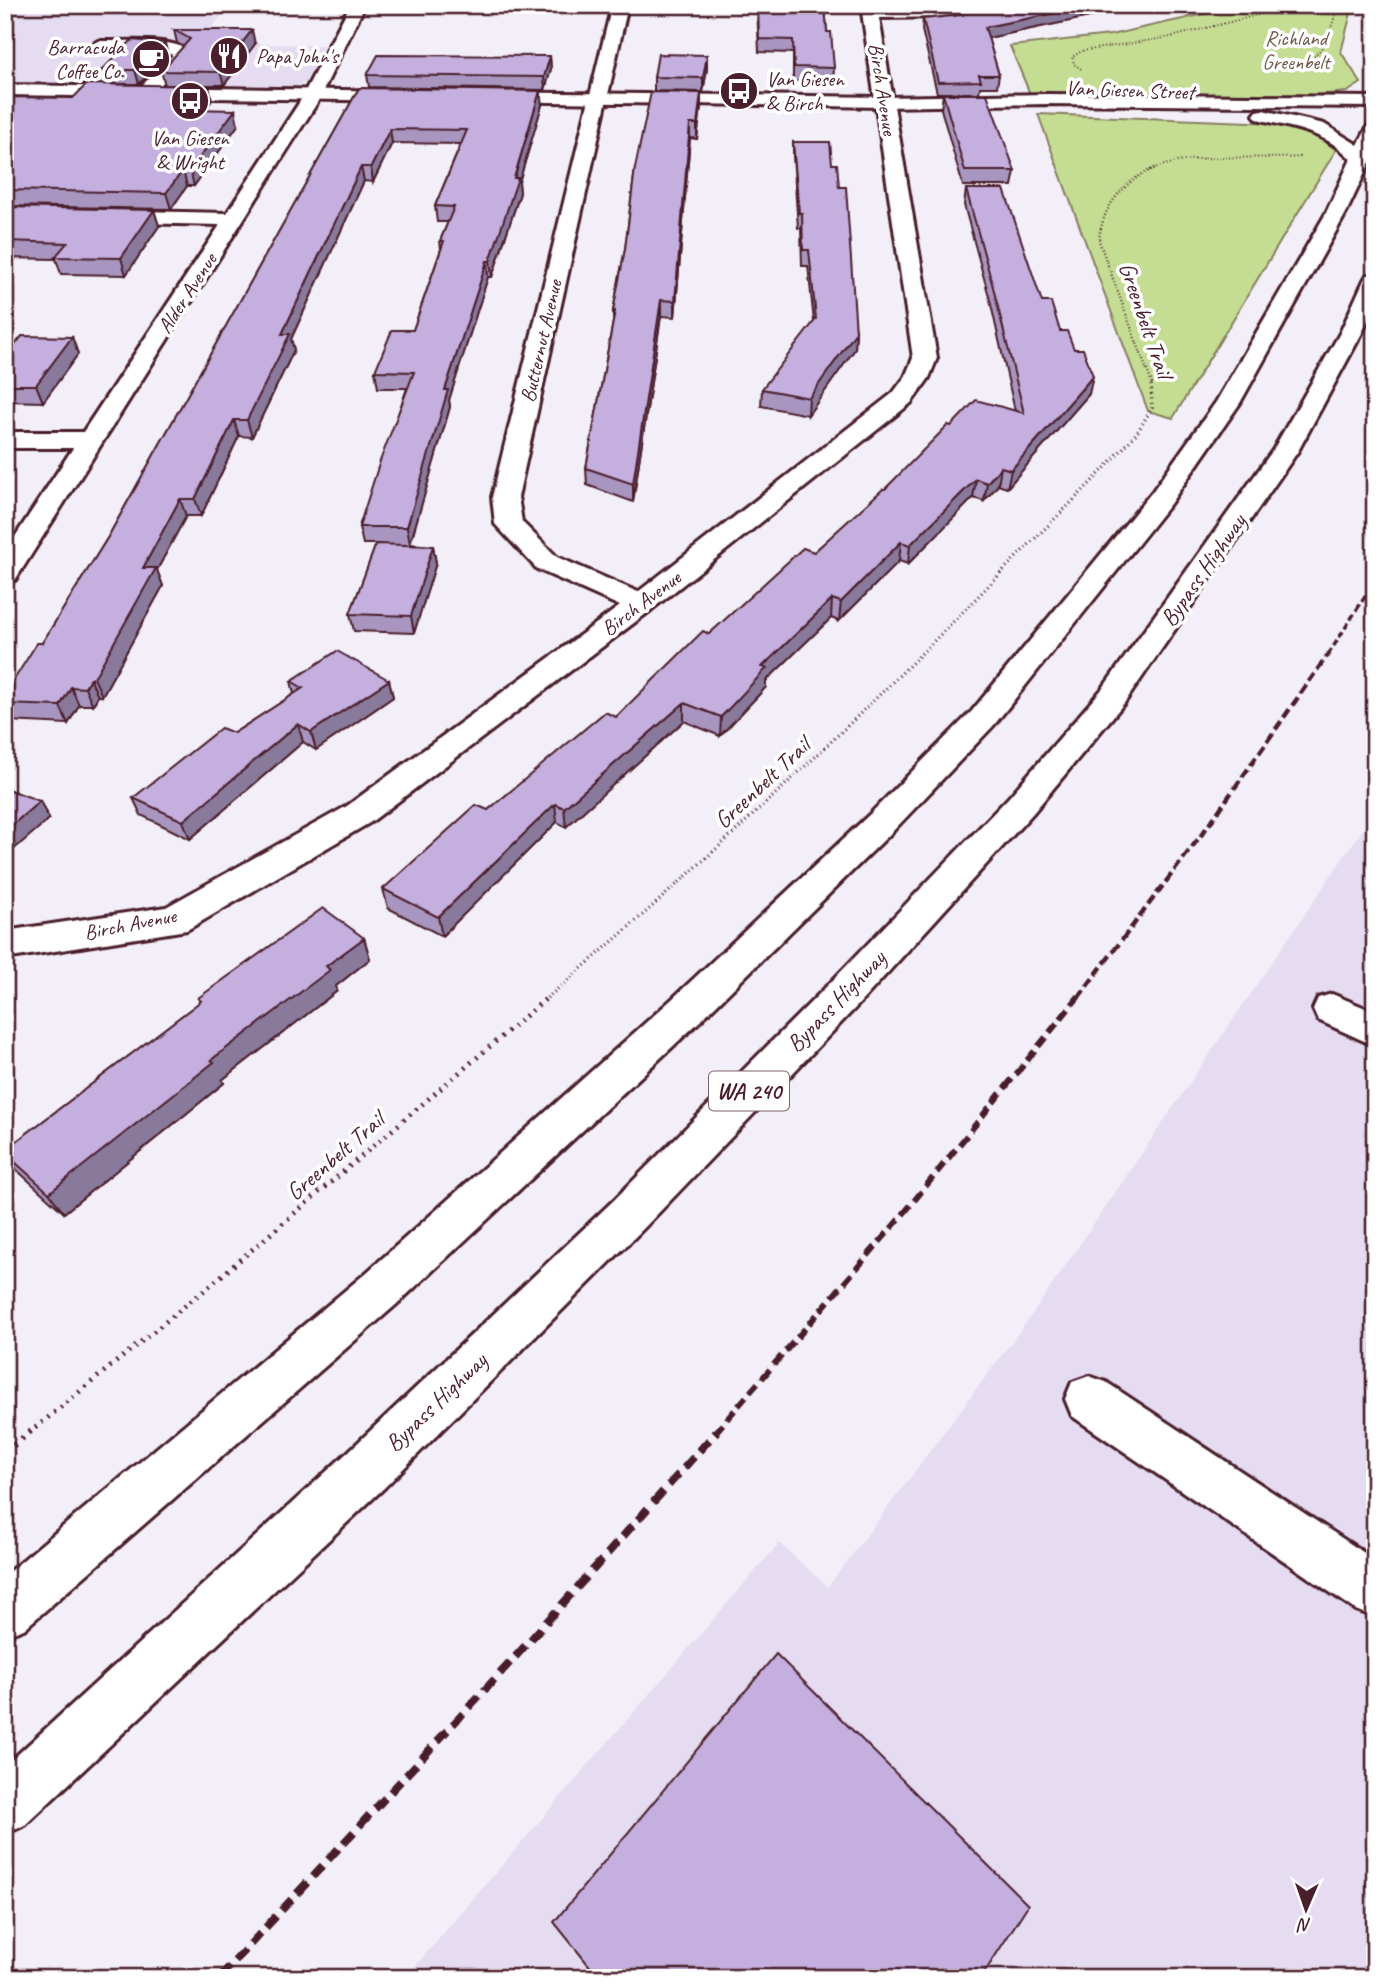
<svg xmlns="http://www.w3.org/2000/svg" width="1380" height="1983" viewBox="0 0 1380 1983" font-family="Caveat,sans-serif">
<rect width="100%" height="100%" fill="#f3eff9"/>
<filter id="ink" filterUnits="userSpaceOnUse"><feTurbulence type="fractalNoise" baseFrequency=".0143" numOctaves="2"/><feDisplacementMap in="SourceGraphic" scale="14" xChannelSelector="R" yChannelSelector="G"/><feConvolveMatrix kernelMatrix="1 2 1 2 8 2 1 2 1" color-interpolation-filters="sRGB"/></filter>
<g filter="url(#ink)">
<g fill="#e5dcf1">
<polygon points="5,5 229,7 199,43 324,45 305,83 291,88 5,84"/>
<polygon points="1375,811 1375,1978 405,1978 779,1543 828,1587 1031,1316"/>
</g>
<g fill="#c4dd93" stroke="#877e5f" stroke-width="2">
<polygon points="1246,5 1353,5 1341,52 1361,83 1347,92 1317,95 1037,97 1030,94 1010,46 1110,35"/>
<polygon points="1038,114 1277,123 1314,134 1336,150 1173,418 1148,411"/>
</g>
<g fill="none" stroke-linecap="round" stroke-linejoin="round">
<g stroke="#4a1f2b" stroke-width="6">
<g id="minor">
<polygon points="350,5 365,5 317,103 19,574 15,580 5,583 5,552 73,448 5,448 5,432 83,432 220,225 5,220 5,208 227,213 299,103"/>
<polygon points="612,5 628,5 518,497 522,522 557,557 638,592 893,393 905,377 913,358 861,5 877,5 877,9 992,5 990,8 948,17 879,18 937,358 929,378 911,403 651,610 371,822 187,930 5,959 5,931 166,907 347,806 620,606 537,569 495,524 492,497"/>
<path d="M98,41c24,1 77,-5 93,12l-42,44 -6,1 -9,-5 39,-38 -9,-3 -72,-3 -2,-3z"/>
<polygon points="1332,994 1375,1012 1375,1046 1318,1020 1313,1009 1318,998"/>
<polygon points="1089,1376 1106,1382 1375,1560 1375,1617 1356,1610 1072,1416 1065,1399 1072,1382"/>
</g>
</g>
<g stroke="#4a1f2b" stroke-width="6">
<g id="major">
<polygon points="5,85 407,91 416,96 407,101 5,95"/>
<polygon points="488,92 885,97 1046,94 1375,97 1375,107 1046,104 885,107 482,101 479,97"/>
</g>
</g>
<g stroke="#4a1f2b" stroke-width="6">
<g id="highway">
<path d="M1263,110l61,14 34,21 11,-21 6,-1v26l-4,11 -26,55 -105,188 -70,101 -176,221 -100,105 -195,192 -301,281 -374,326 -19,7v-61l361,-302 305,-273 199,-186 102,-103 180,-219 64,-90 109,-187 26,-56c-26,-28 -59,-31 -94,-40l-3,-4 3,-4z"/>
<polygon points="1375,274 1375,305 1362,333 1298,451 1125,702 1033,813 860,1003 644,1228 385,1487 25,1825 5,1834 5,1766 349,1451 614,1200 832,981 1009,797 1103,688 1273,450 1340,333 1364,280 1367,275"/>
</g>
</g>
<g stroke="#4a1f2b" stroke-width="2" stroke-dasharray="1 2.5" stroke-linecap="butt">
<polyline points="1081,69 1074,64 1072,57 1082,51 1171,37 1296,5"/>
<path d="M1282,69c42,-7 44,-28 57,-64"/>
<path d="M1150,170c47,-19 103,-10 152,-13"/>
</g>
<path stroke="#4a1f2b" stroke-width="2.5" stroke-dasharray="1 2.5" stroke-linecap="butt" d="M1152,384l-53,-143c2,-34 26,-61 56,-73"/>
<path stroke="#4a1f2b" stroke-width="3.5" stroke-dasharray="1 3.5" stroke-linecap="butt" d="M547,998c156,-133 305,-272 448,-419 47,-49 99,-96 143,-148l14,-23 -1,-26"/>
<polyline stroke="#4a1f2b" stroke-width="5" stroke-dasharray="2 6" stroke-linecap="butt" points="29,1433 207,1288 549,996"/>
<polyline stroke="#4a1f2b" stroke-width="6" stroke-dasharray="2.5 8" stroke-linecap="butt" points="5,1452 31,1431"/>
<use href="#minor" fill="#fff" fill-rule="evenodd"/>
<use href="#major" fill="#fff" fill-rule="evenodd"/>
<use href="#highway" fill="#fff" fill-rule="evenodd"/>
<polyline stroke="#4a1f2b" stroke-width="3.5" stroke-dasharray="7 3.5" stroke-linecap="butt" points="1328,655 1375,581"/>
<polyline stroke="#4a1f2b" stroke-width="4.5" stroke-dasharray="10 4.5" stroke-linecap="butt" points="1078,998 1208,826 1329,653"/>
<polyline stroke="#4a1f2b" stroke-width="6" stroke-dasharray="12 6" stroke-linecap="butt" points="715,1433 901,1217 1079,996"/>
<polyline stroke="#4a1f2b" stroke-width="8" stroke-dasharray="15 8" stroke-linecap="butt" points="219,1978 516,1656 717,1431"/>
</g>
<g fill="#a996c0" stroke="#4a1f2b" stroke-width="2">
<polygon points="757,5 825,5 827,32 834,68 833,82 793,81 793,53 759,52"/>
<polygon points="965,5 1147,5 988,38 999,75 997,87 980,87 979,93 937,93 922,30 923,19 951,16 952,8"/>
<polygon points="1149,5 1214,5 1188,15"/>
<polygon points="174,30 255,44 224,85 165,85 161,71 184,47 177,43"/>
<polygon points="707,55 707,69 703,92 654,91 654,77"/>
<polygon points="168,56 139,84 106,84 102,70"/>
<polygon points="550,56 551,69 545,90 369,87 367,75"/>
<polygon points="359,88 542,105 519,182 520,193 492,277 488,277 449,400 450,407 410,544 433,546 436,563 414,633 354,631 350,614 376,544 363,544 359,527 407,388 378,388 375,371 413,330 441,249 440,241 448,222 437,222 435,206 461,144 392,143 373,182 364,181 291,339 294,350 252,437 239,436 201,516 186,516 157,570 163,586 102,696 98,696 93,705 79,705 68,724 8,721 5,716 5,694 42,643 108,537"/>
<polygon points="943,94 1015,171 1012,186 963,186 941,109"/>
<polygon points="5,97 212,100 206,109 238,125 194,186 187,186 171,209 5,206"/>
<polygon points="701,107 697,139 690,138 675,317 661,316 633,502 587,485 586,468 613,322 613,311 625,249 635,168"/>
<polygon points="793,142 832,164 856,332 855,349 808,415 761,406 762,389 814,322 808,266 802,266 801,228 798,228 793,156"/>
<polygon points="966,189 1042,302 1060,331 1089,394 1007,488 998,485 984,501 973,498 908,564 899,561 839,621 831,618 766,681 766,687 720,736 684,721 566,827 557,822 442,936 388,908 383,889 488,810 616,717 709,634 814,552 885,489 951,426 1015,411 990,300 964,205"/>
<polygon points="5,207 154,210 159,226 126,275 61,274 56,259 5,258"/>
<polygon points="72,337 78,354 43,402 5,401 5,357"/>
<polygon points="389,680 393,697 316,750 303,742 190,839 141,815 133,798 294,694 291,681"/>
<polygon points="364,938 370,959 336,986 337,991 222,1080 224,1083 64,1213 18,1171 5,1154 5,1150 200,1002 198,998"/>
</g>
<g fill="#897a9c" stroke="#4a1f2b" stroke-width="2">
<polygon points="1095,5 1147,5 983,39 985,27"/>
<polygon points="1190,5 1214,5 1188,15"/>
<polygon points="7,9 11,22 5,27 5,10"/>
<polygon points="252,30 255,44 224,85 220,72"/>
<polygon points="165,43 168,56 139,84 135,70"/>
<polygon points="707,55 707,69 703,92 703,78"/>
<polygon points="550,56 551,69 545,90 544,77"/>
<polygon points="209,86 212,100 195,124 191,109"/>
<polygon points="540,91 542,105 519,182 520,193 492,277 490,261"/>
<polygon points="701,93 701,107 697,139 697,124"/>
<polygon points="235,110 238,125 194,186 190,170"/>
<polygon points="690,124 690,138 675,317 675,301"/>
<polygon points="390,129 392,143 373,182 371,167"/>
<polygon points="361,167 364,181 291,339 294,350 252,437 247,420 282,334"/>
<polygon points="183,170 187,186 171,209 166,193"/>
<polygon points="154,210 159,226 126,275 121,258"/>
<polygon points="487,261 488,277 449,400 450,407 410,544 407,527 445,390"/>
<polygon points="661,300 661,316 633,502 633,484"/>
<polygon points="856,332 855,349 808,415 809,398"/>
<polygon points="72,337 78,354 43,402 36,385"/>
<polygon points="1093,376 1089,394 1007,488 1011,470"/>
<polygon points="234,420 239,436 201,516 195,499"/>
<polygon points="1001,467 998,485 984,501 987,483"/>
<polygon points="976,479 973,498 908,564 910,545"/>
<polygon points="180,499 186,516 157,570 163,586 102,696 94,678 143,568"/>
<polygon points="901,542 899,561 839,621 841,602"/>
<polygon points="433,546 436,563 414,633 411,616"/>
<polygon points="832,599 831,618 766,681 766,687 720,736 721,717 762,667"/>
<polygon points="90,678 98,696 93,705 85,688"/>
<polygon points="389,680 393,697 316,750 311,732"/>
<polygon points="71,687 79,705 68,724 60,706"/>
<polygon points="684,703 684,721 566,827 564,808"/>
<polygon points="298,724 303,742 190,839 183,821"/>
<polygon points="40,801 49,819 5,857 5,831"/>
<polygon points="555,804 557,822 442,936 438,917"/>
<polygon points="364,938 370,959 336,986 337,991 222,1080 224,1083 64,1213 49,1193 326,966"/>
</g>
<g fill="#c4afdf" stroke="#4a1f2b" stroke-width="2">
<polygon points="758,5 825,5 827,32 831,32 834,68 794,67 793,40 759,39"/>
<polygon points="965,5 1095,5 985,27 999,75 979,75 981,81 938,82 923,19 962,15 952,8"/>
<polygon points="174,30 252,30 220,72 161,71 190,39"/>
<polygon points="132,40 165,43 135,70 102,70"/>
<polygon points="658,54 707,55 703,78 654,77"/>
<polygon points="378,55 550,56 544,77 367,75"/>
<polygon points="87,84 209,86 191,109 235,110 190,170 183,170 166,193 5,190 5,97 73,98"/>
<polygon points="359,88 540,91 514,178 518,178 490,261 487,261 445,390 448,390 407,527 359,527 380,461 414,372 375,371 392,330 413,330 444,241 440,241 454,207 435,206 467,130 390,129 371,167 361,167 282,334 290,334 247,420 234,420 195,499 180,499 143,568 156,568 94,678 90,678 85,688 71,687 60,706 5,704 5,694 37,643 42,643 108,537"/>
<polygon points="651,92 701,93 697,124 690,124 675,301 661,300 633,484 586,468 615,311 613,311 625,249 635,168"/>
<polygon points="943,94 987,94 1015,171 965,171"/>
<polygon points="793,142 830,142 832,164 837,164 839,187 846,187 856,332 809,398 762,389 816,319 809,250 803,250 802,213 799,213"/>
<polygon points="966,189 1004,189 1042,302 1051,302 1060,331 1067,331 1074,349 1083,349 1093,376 1011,470 1001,467 987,483 976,479 910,545 901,542 841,602 832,599 762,667 767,668 721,717 684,703 564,808 555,804 438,917 383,889 476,805 488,810 605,712 616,717 703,631 709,634 803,548 814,552 883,489 885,489 948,425 951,426 976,400 1024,413 992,283"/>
<polygon points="5,207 154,210 121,258 55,257 67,243 5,241"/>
<polygon points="22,336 72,337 36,385 5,385 5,357"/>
<polygon points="376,544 433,546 411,616 350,614"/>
<polygon points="337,651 389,680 311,732 298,724 183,821 133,798 221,728 234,733 303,688 291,681"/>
<polygon points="5,788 40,801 5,831"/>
<polygon points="323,908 364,938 326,966 330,970 211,1060 214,1062 49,1193 5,1153 5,1150 201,1001 198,998"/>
<polygon points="776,1654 1028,1905 981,1978 599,1978 554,1922"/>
</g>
</g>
<defs>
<g id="restaurant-disc" transform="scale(2.0125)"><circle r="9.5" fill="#4a1f2b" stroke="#fff"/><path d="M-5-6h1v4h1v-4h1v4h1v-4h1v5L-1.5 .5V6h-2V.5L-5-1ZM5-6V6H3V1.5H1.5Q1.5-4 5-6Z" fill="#fff"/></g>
<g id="cafe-disc" transform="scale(2.0125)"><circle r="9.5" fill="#4a1f2b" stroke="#fff"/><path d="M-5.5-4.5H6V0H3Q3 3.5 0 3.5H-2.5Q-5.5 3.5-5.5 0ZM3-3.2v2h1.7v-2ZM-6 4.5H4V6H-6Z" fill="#fff"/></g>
<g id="bus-disc" transform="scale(2.0125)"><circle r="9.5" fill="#4a1f2b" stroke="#fff"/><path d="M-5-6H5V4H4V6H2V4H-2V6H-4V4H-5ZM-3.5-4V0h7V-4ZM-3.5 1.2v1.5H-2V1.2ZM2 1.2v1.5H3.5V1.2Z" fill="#fff"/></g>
</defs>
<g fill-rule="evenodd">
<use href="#restaurant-disc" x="229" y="56"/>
<use href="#cafe-disc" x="151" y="59"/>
<use href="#bus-disc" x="739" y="91"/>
<use href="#bus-disc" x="190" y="101"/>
</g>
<g text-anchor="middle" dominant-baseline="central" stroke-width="7" stroke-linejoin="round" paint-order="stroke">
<g font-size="21" fill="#6f584a" stroke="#fff">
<text x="1296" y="38">Richland<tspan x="1296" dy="24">Greenbelt</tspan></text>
</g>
<g font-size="21" fill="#4a1f2b" stroke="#fff" text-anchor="start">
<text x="124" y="47" text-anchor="end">Barracuda<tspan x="124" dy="24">Coffee Co.</tspan></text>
<text x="256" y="56">Papa John's</text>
<text x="766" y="79">Van Giesen<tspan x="766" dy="24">&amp; Birch</tspan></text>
<text x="190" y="138" text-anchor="middle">Van Giesen<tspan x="190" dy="24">&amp; Wright</tspan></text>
</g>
<g font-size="21" fill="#4a1f2b" stroke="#fff">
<text transform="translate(883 89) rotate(81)">Birch Avenue</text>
<text transform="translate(1130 90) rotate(2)">Van Giesen Street</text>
<text transform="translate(187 293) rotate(-57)">Alder Avenue</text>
<text transform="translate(541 341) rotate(-77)">Butternut Avenue</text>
<text transform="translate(641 603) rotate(-37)">Birch Avenue</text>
<text transform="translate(130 924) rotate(-11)">Birch Avenue</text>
</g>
<rect fill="#fff" stroke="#80626b" stroke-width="2" x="709" y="1071.5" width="80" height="39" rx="5"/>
<g font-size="23" font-weight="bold" fill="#4a1f2b">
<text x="749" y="1091">WA 240</text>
</g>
<g font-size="24" fill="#4a1f2b" stroke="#fff">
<text transform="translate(1146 320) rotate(71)">Greenbelt Trail</text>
<text transform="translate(1203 570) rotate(-55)">Bypass Highway</text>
<text transform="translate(762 783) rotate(-43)">Greenbelt Trail</text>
<text transform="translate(836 1001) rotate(-46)">Bypass Highway</text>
<text transform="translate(335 1156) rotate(-41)">Greenbelt Trail</text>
<text transform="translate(436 1402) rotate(-44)">Bypass Highway</text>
</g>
</g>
<rect width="1380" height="1983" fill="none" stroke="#fff" stroke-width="28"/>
<rect x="14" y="14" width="1352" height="1955" fill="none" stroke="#4a1f2b" stroke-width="2.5" filter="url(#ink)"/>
<g transform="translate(1306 1909) rotate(182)" stroke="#ffffff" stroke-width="5" paint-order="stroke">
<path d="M0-5L12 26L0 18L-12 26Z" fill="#4a1f2b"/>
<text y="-10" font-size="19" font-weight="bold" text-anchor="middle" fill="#4a1f2b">N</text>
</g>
</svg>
